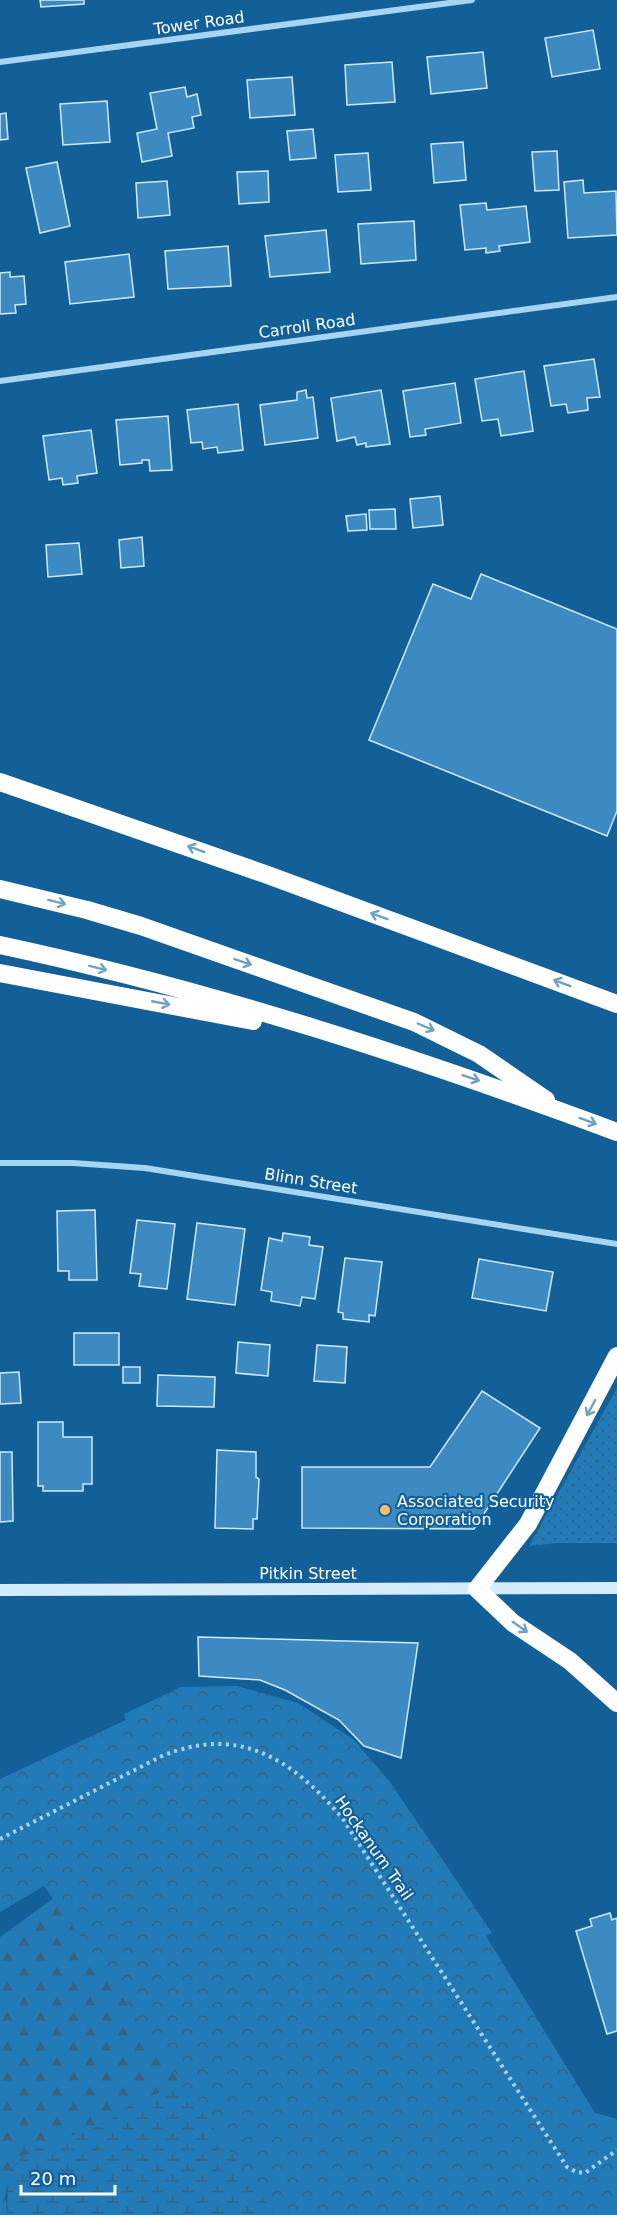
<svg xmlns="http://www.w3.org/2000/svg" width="617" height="2215" viewBox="0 0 617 2215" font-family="'DejaVu Sans',sans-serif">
<defs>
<pattern id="grass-dots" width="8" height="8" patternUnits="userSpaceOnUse" patternTransform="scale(1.5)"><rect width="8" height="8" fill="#227ab6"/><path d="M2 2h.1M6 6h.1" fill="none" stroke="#376381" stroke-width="1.8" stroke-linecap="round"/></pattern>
<pattern id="forest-firs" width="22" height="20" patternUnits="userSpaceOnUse" patternTransform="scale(1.5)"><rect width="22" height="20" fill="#227ab6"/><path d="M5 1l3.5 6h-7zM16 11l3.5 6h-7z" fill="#376381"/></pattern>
<pattern id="wetland-marsh" width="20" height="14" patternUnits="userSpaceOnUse" patternTransform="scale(1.5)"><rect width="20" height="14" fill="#227ab6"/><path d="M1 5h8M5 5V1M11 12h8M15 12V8" fill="none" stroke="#376381"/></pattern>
<pattern id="park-crowns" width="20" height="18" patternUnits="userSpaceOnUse" patternTransform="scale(1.5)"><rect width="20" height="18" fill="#227ab6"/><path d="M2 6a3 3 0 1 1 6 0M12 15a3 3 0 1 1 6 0" fill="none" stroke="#376381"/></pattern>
</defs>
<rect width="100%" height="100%" fill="#136099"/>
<polygon fill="url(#grass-dots)" points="617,1388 617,1543 557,1543 529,1546"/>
<path fill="url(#forest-firs)" d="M90,1872l278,264 -235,-32c-12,7 -23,17 -35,23 -51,24 -98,13 -91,88h-7v-278z"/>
<polygon fill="url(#wetland-marsh)" points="211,2070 347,2215 7,2215 8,2176 20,2159 38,2147 98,2127 133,2104"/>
<polygon fill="url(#park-crowns)" points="237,1686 298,1703 354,1740 390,1782 492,1933 486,1936 595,2113 617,2119 617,2215 275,2215 44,1886 0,1912 0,1779 126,1720 124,1714 181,1687"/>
<g fill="#3c8ac1" stroke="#ceeafd" stroke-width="1.5">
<polygon points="40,0 84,0 84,4 41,7"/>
<polygon points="593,30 600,69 552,77 545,38"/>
<polygon points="483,52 487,88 431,94 427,57"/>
<polygon points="392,62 395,102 347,105 345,65"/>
<polygon points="292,77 295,115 250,118 247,80"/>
<polygon points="185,87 187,97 197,94 201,115 192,117 194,128 168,133 172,156 142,162 137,133 157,129 150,93"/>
<polygon points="107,101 110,142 63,145 60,104"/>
<polygon points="6,113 8,139 0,140 0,114"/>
<polygon points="313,129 316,158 290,160 287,131"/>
<polygon points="463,142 466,180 434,183 431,144"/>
<polygon points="557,151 559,190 535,191 532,152"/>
<polygon points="368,153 371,190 338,192 335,155"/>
<polygon points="57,162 70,226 40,233 26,168"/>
<polygon points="268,171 269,202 239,204 237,172"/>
<polygon points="583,180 584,193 616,191 617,235 568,238 564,182"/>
<polygon points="167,181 170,215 138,218 136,183"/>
<polygon points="486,203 487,210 526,206 530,242 499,246 500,251 486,253 486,248 465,250 460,205"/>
<polygon points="414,221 416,260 361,264 358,224"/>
<polygon points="326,230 330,272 270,277 265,236"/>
<polygon points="228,246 231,286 168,289 165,251"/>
<polygon points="129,254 134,297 70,304 65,262"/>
<polygon points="10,272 10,277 24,276 26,304 15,305 16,313 0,314 0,273"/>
<polygon points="594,359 600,397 587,398 588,410 568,413 566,404 551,406 544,366"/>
<polygon points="524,371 533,431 501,436 498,419 482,421 475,379"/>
<polygon points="455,383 461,423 425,429 426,435 410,437 403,391"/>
<polygon points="306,390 307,398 313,397 318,438 265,445 260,405 297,400 297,392"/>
<polygon points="381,390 390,444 366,447 366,443 357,445 355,437 337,441 331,398"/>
<polygon points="238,404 243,450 218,453 217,447 203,449 202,442 191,443 187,410"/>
<polygon points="168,416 172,470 150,471 149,460 142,460 142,463 120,465 116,420"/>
<polygon points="91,430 97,473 77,476 78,483 63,485 62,478 49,480 43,436"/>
<polygon points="440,496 443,525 413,528 410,499"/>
<polygon points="395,509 396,529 370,529 369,510"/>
<polygon points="366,514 367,530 348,531 346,516"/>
<polygon points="142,537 144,566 121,568 119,540"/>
<polygon points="79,543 82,574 48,577 46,545"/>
<polygon points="481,574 617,629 617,811 607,836 369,740 433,584 471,599"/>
<polygon points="95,1210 97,1280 69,1280 69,1271 58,1271 57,1211"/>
<polygon points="137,1220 175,1224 167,1289 139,1286 141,1274 130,1273"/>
<polygon points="197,1223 245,1229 235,1305 187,1299"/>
<polygon points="283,1233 310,1237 309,1245 323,1247 315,1299 302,1297 300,1306 271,1301 272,1292 261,1290 269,1238 282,1241"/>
<polygon points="345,1258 382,1262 375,1316 369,1315 369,1322 343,1319 343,1313 338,1312"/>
<polygon points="479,1259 553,1272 546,1311 472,1298"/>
<rect x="74" y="1333" width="45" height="32"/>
<polygon points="238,1342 270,1345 268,1376 236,1373"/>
<polygon points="317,1345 347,1347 345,1383 314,1381"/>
<rect x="123" y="1367" width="17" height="16"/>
<polygon points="19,1372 21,1403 0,1404 0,1373"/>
<polygon points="158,1375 215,1377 214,1407 157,1406"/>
<polygon points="482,1391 540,1428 474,1529 302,1528 302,1467 430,1467"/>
<polygon points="38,1422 63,1422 63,1437 92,1437 92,1484 83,1484 83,1491 43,1491 43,1486 38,1486"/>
<polygon points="217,1450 256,1452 256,1477 259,1479 257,1519 253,1519 253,1529 215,1528"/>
<polygon points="0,1452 12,1452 13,1521 0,1522"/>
<polygon points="198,1637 418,1643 401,1758 364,1746 339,1720 285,1690 260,1680 199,1676"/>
<polygon points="610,1913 612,1920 617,1918 617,2031 607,2034 576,1931 592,1926 590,1919"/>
</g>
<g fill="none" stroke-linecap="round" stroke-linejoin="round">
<path stroke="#a6d4f3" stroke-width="4" stroke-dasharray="3 4.5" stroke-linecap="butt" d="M0,1839l162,-83c78,-32 131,4 181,63l224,348 9,5 9,1 32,-23"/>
<g stroke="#a6d4f3" stroke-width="6">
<polyline points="0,62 472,0"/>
<polyline points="0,381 617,297"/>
<polyline points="0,1163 73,1163 145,1168 617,1244"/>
</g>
<polyline stroke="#d5ecfd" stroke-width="12" points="0,1590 617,1588"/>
<g stroke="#fff" stroke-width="18">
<polyline points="0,782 265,874 617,1004"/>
<polyline points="0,889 87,910 141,926 414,1022 479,1054 546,1100"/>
<path d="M0,945c211,45 415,112 617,187"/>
<polyline points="0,973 253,1021"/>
<polyline points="617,1356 528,1524 477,1589 513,1623 570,1661 617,1703"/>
</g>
</g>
<defs><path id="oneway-shaft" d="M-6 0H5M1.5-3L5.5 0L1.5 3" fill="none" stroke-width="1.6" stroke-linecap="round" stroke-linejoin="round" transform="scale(1.5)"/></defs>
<g stroke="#71a0c2">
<use href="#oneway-shaft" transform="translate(196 849) rotate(-160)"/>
<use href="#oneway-shaft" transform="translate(57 902) rotate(14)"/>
<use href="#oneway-shaft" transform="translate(379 916) rotate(-160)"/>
<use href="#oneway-shaft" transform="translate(243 962) rotate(19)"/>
<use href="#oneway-shaft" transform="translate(98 968) rotate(14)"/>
<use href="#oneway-shaft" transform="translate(562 983) rotate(-160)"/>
<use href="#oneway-shaft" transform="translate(161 1003) rotate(11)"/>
<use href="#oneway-shaft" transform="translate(426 1027) rotate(23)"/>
<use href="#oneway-shaft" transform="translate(471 1078) rotate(19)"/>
<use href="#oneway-shaft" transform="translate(588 1121) rotate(20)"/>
<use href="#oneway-shaft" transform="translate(591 1408) rotate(118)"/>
<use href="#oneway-shaft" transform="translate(520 1627) rotate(35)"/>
</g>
<circle fill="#ffbe68" stroke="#136099" stroke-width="2" cx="385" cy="1510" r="6"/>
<g text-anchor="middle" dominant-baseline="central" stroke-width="4.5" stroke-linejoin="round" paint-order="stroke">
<g font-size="16" fill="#fff" stroke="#136099">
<text transform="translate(199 23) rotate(-8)">Tower Road</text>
<text transform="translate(307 326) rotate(-8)">Carroll Road</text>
<text transform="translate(311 1181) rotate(9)">Blinn Street</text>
<text x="308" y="1573">Pitkin Street</text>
<text transform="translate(374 1848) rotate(55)">Hockanum Trail</text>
</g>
<g font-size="16" fill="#fff" stroke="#136099" text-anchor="start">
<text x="397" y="1501">Associated Security<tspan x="397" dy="18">Corporation</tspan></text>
</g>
</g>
<path d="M21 2185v9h94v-9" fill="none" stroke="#ffffff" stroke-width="3"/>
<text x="30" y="2185" font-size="18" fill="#ffffff" stroke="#136099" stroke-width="4.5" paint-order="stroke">20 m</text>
</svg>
